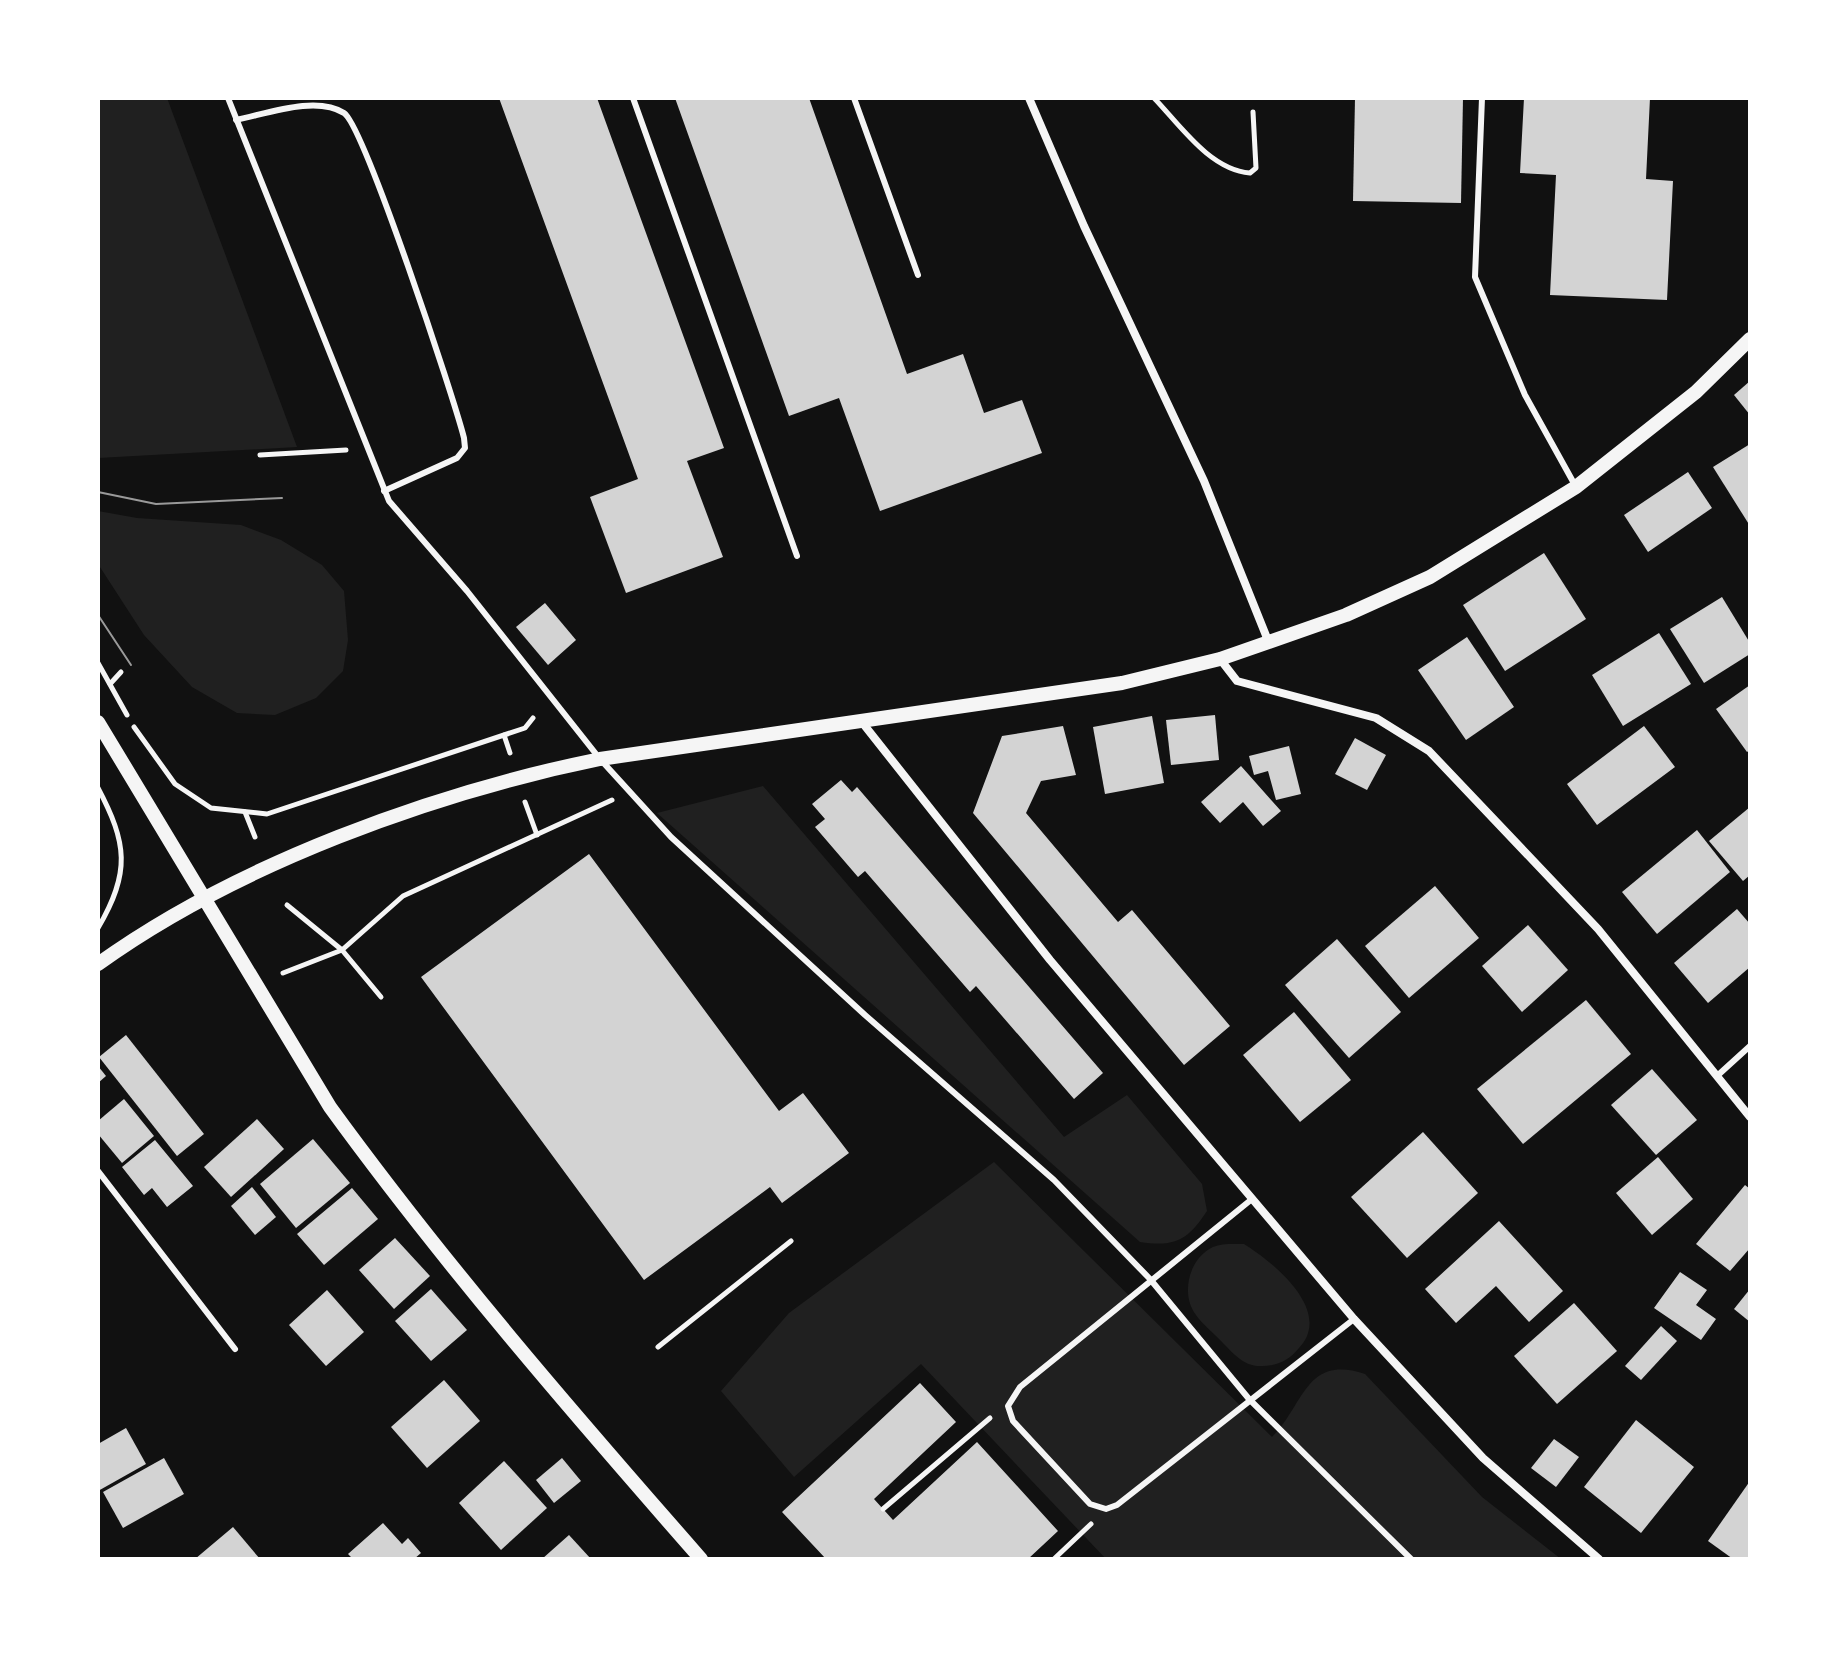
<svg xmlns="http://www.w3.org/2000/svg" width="1848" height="1657" viewBox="0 0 1848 1657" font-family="'DM Sans',sans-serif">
<rect width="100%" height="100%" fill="#111"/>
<g fill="#202020">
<polygon points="98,98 167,98 297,447 98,458"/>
<polygon points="98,511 137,518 241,525 281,540 322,565 344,591 348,640 343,671 316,698 275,715 237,713 192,687 144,635 98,564"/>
<path d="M763,786l301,351 63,-42 75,89 5,27c-20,30 -32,36 -67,31l-483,-429z"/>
<path d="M994,1162l278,275c32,-31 33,-83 93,-63l117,123 79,62h-455l-185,-195 -127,113 -73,-86 68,-78z"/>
<path d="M1244,1244c29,18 90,67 55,104 -10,12 -21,18 -37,18 -18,1 -28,-12 -40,-24 -8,-9 -19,-17 -26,-27 -16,-21 -7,-57 17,-68 9,-4 21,-3 31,-3z"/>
</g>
<g fill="#d3d3d3">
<polygon points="499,98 597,98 724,448 687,461 723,557 626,593 590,497 638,479"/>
<polygon points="675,98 809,98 907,374 963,354 984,413 1022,400 1042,453 880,511 839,398 789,416"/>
<polygon points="1355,98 1463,98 1461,203 1353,201"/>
<polygon points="1524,98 1650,98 1646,179 1673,181 1667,300 1550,295 1556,175 1520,173"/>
<polygon points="1750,381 1750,415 1734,395"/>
<polygon points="1750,444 1750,526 1713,467"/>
<polygon points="1688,472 1712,508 1648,552 1624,515"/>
<polygon points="1544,553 1586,619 1505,671 1463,605"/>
<polygon points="1722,597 1750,643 1750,654 1704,683 1670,629"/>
<polygon points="545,603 576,640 548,665 516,627"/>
<polygon points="1659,633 1691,684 1623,726 1592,675"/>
<polygon points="1467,637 1514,707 1466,740 1418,670"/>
<polygon points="1750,685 1750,750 1747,752 1716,709"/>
<polygon points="1215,715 1219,760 1171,765 1166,720"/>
<polygon points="1152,716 1164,783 1105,794 1093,727"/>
<polygon points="1063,726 1076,775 1041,781 1026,813 1118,922 1132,910 1230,1026 1184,1065 973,813 1002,736"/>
<polygon points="1644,726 1675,767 1597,825 1567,784"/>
<polygon points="1355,738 1386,755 1367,790 1335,774"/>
<polygon points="1289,746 1301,794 1276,800 1268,771 1254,775 1249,756"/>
<polygon points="1241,766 1281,811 1263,826 1243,802 1220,823 1201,802"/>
<polygon points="841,780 852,792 857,787 1103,1073 1074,1099 976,986 970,992 865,871 858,877 815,827 825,819 812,804"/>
<polygon points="1750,807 1750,875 1743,881 1709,841"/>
<polygon points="1697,830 1730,872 1657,934 1622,892"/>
<polygon points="589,854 779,1111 803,1093 849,1153 782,1203 770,1187 644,1280 421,977"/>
<polygon points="1435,886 1479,938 1409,998 1365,946"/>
<polygon points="1737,909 1750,924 1750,967 1708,1003 1674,963"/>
<polygon points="1528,925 1568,970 1522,1012 1482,966"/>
<polygon points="1337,939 1401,1012 1349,1058 1285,985"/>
<polygon points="1586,1000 1631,1054 1523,1144 1477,1089"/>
<polygon points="1294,1012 1351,1080 1300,1122 1243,1055"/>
<polygon points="126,1035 204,1134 177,1156 99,1057"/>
<polygon points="98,1066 106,1076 98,1083"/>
<polygon points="1652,1069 1697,1120 1656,1155 1611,1105"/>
<polygon points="124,1099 154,1136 122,1163 98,1134 98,1121"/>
<polygon points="257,1119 284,1149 231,1197 204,1167"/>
<polygon points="1423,1132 1478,1193 1407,1258 1351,1197"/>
<polygon points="313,1139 350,1183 296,1228 260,1184"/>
<polygon points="155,1140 193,1186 167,1207 152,1188 144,1195 122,1167"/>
<polygon points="1658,1157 1693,1199 1652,1235 1616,1193"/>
<polygon points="1745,1185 1750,1189 1750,1248 1730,1271 1696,1244"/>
<polygon points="252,1187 276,1217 255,1235 231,1206"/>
<polygon points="352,1188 378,1219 324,1265 297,1234"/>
<polygon points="1499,1221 1563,1291 1529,1322 1496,1286 1456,1323 1425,1289"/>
<polygon points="395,1238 430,1276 394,1309 359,1270"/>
<polygon points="1680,1272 1707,1290 1696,1305 1716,1319 1701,1340 1654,1308"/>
<polygon points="431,1289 467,1330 431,1361 395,1321"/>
<polygon points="1750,1289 1750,1322 1734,1309"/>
<polygon points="327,1290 364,1332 326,1366 289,1325"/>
<polygon points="1574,1303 1617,1351 1557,1404 1514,1356"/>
<polygon points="1661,1326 1677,1341 1641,1380 1625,1366"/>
<polygon points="444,1380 480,1421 427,1468 391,1427"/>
<polygon points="920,1383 956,1422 874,1499 893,1520 977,1442 1058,1531 1028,1559 826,1559 782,1512"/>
<polygon points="1636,1420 1694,1467 1641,1533 1584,1487"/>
<polygon points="126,1428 146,1464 98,1491 98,1444"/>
<polygon points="1554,1439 1579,1457 1556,1487 1531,1468"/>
<polygon points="164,1458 184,1494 123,1528 103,1492"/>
<polygon points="562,1458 581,1481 554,1503 536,1480"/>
<polygon points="504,1461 547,1508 501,1550 459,1503"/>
<polygon points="1750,1481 1750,1559 1733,1559 1708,1541"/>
<polygon points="383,1523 402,1544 408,1538 421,1553 414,1559 353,1559 348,1554"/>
<polygon points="233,1527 260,1559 195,1559"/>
<polygon points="569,1535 591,1559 542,1559"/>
</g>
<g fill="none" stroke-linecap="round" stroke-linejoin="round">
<g stroke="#f5f5f5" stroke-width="5">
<path d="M1154,98c26,27 56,72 96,75l6,-5 -3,-56"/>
<polyline points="260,455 346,450"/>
<polyline points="98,663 127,715"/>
<polyline points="110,684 121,672"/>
<polyline points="134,727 175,784 211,808 267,814 525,728 533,718"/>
<polyline points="504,735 510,753"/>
<path d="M98,788c29,55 33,84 0,140"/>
<polyline points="525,802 537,835"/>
<polyline points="245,812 255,837"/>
<polyline points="287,905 342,950 381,997"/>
<polyline points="283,973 342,950 403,896 612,800"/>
<polyline points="658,1347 791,1241"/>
<polyline points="883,1509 990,1418"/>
<polyline points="1054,1559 1091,1524"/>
</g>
<g stroke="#f5f5f5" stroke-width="6">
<polyline points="228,98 389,501 467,591 600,759 671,837 865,1015 1054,1180 1150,1279 1249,1399 1411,1559"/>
<polyline points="633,98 797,556"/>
<polyline points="854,98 918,275"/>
<polyline points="1482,98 1475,277 1525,395 1576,487"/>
<path d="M236,120c30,-6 80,-25 108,-7 20,13 110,285 120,325l1,10 -8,10 -73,33"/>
<polyline points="1717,1076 1750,1046"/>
<polyline points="98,1171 235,1349"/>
<polyline points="1252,1199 1020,1387 1008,1406 1013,1421 1090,1504 1106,1509 1117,1505 1354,1319"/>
</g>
<g stroke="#f5f5f5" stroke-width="8">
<polyline points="1029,98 1084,226 1204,481 1269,643"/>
<polyline points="1220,659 1237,681 1376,718 1429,751 1598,929 1750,1117"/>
<polyline points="861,721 1050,960 1354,1319 1483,1458 1599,1559"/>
</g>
<g stroke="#f5f5f5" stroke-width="14">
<path d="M98,722l232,385c114,157 243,306 371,452"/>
<path d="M98,964c139,-100 335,-171 502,-205l522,-76 98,-24 126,-44 84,-38 146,-90 120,-95 54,-53"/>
</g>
<g stroke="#9a9a9a" stroke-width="2">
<polyline points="98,492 156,504 282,498"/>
<polyline points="98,615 131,665"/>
</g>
</g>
<rect width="1848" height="1657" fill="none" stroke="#ffffff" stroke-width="200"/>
</svg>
